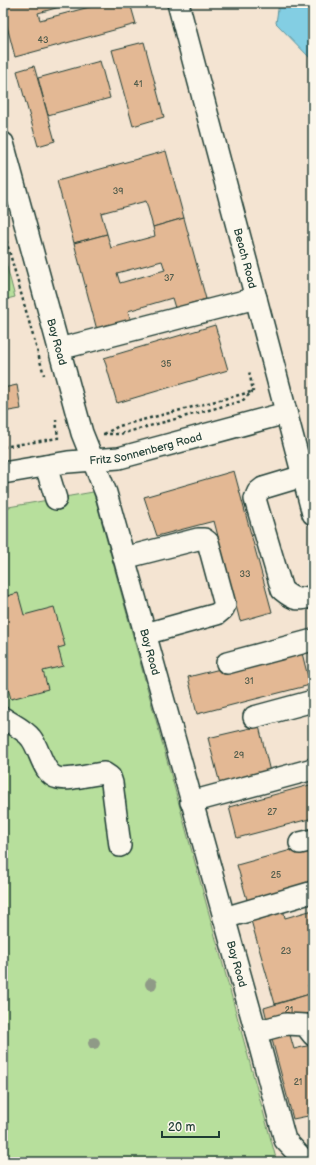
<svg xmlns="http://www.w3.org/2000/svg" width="316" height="1165" viewBox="0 0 316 1165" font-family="'Balsamiq Sans',sans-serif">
<rect width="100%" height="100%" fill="#f4e4d2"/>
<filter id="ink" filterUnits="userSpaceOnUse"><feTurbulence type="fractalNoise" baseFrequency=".025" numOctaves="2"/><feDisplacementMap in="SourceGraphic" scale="8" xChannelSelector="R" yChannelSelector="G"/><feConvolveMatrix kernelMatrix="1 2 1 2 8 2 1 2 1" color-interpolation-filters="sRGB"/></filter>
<g filter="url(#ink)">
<g fill="#b7df9c" stroke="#6b8e68">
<polygon points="3,252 15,297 3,300"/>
<polygon points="93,492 96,501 277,1162 3,1162 3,508"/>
</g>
<polygon fill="#83cee3" stroke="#5b949d" points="279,3 313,3 313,61 276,23"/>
<g fill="#e3b894" stroke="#1f3d34" fill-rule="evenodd">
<polygon points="3,3 74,3 38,13 40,20 97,5 96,3 130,3 136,24 15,57 3,11"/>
<polygon points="144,42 164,117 133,126 112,50"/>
<polygon points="100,61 110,98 48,115 38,78"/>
<polygon points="34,66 55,141 38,146 17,71"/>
<polygon points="166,151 184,218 153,227 146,201 101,213 107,234 74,243 57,181"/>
<path d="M184,218l22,81 -31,9 -3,-10 -44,13 3,10 -34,9 -23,-87 33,-9 4,14 44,-12 -2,-9zM162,261l3,9 -45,13 -3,-10z"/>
<polygon points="215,325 228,370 117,403 104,358"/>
<polygon points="17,385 21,409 3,412 3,388"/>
<polygon points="234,471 272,612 240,621 214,521 157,536 144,497"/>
<polygon points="18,593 24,615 54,607 65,646 58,648 63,666 43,671 48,689 11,699 3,671 3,597"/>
<polygon points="301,649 310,685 197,714 188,677"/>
<polygon points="259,726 270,772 220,784 208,738"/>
<polygon points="313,784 313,818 237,838 229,807"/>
<polygon points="313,844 313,885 248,903 237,865"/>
<polygon points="283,908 285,918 313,910 313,984 308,985 310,994 275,1004 250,917"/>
<polygon points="313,993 313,1012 268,1024 264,1008"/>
<polygon points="288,1028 294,1049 311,1045 311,1046 313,1046 313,1115 293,1119 270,1032"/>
</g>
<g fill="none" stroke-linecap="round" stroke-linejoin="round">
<g stroke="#1f3d34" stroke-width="24">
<g id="minor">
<path id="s1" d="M178,3l135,511"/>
<path id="s2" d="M3,143l79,290 24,60 150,539 29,108 16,17"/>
<polyline points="59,349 256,298"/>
<polyline points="46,466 56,499"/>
<path id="s3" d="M3,473l65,-11 51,-4 167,-45"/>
<path d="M303,476l-40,12 -5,4 -3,7 27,91c12,10 16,11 31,6"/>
<polyline points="124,558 198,539 204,539 208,542 225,605 223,609 217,614 145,634"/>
<polyline points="227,663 313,640"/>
<polyline points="254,717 313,701"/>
<path d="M3,718c9,6 22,12 28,20 9,11 12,37 27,40 10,3 35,-4 46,-5l6,4 2,6 8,63"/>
<polyline points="191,802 313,769"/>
<polyline points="300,843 313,840"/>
<polyline points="224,918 313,892"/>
<polyline points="256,1032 286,1024 305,1025 313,1035"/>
</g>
</g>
<g stroke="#1f3d34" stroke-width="2.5" stroke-dasharray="3 3" stroke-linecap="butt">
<polyline points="3,229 44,375"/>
<polyline points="103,434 120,434 242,401 253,391 249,371"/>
<polyline points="104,434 119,426 251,392"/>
<polyline points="3,447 58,438 56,420"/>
</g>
<use href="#minor" stroke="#fbf7ec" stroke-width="21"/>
</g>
<g fill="#8f9a87">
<circle cx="151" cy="984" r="6"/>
<circle cx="94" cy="1043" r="6"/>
</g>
</g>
<g text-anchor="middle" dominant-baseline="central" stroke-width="3" stroke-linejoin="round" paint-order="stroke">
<g font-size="9" fill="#505c4c">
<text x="43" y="40">43</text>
<text x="138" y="84">41</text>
<text x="118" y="191">39</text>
<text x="169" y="278">37</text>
<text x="166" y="364">35</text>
<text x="245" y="574">33</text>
<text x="249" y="681">31</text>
<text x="239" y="755">29</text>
<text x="272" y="812">27</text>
<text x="276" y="875">25</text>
<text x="286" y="951">23</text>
<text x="289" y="1010">21</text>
<text x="298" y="1082">21</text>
</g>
<g font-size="11" fill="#1f3d34" stroke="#fbf7ec">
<text stroke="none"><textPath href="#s1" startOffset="264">Beach Road</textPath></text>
<text stroke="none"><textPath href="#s2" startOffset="206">Bay Road</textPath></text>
<text stroke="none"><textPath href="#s3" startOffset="145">Fritz Sonnenberg Road</textPath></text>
<text stroke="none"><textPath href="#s2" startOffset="530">Bay Road</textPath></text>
<text stroke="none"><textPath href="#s2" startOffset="854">Bay Road</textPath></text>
</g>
</g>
<rect width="316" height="1165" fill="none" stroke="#fbf7ec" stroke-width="16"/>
<rect x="8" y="8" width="300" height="1149" fill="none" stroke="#1f3d34" stroke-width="1.5" filter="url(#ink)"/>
<path d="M162 1131v6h57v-6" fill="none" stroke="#1f3d34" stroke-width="2"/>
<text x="168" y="1131" font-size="12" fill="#1f3d34" stroke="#fbf7ec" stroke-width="3" paint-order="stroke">20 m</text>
</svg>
